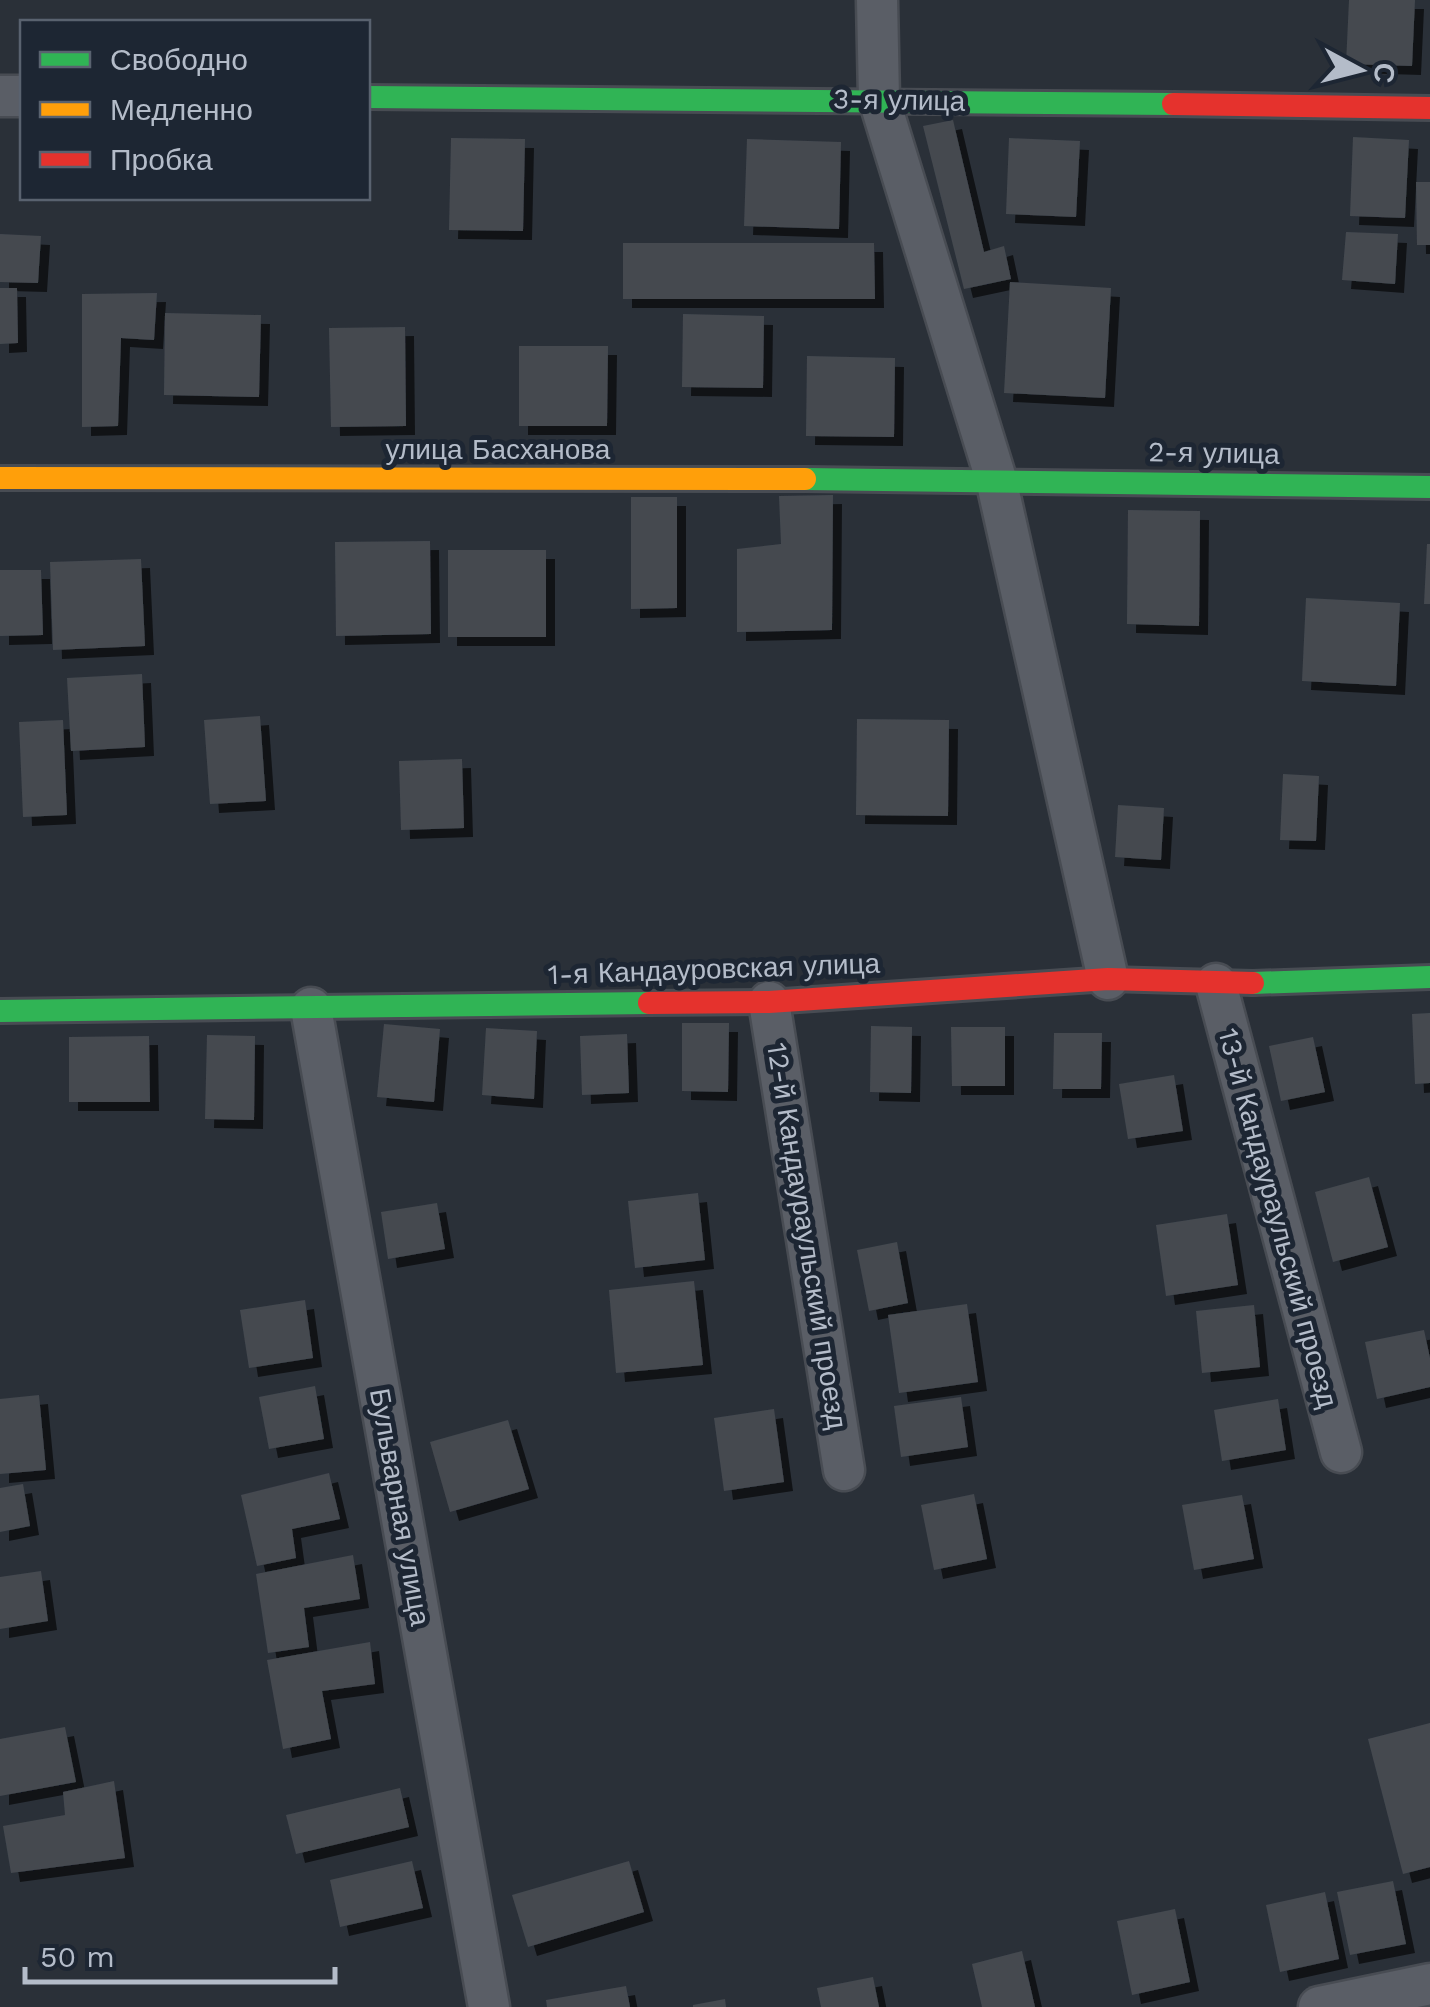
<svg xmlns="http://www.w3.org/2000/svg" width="1430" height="2007" viewBox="0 0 1430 2007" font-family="'Work Sans',sans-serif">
<defs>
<filter id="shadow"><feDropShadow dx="9" dy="9" stdDeviation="0" flood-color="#0009"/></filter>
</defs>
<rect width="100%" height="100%" fill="#2a3038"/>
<g fill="#444950" filter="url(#shadow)">
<polygon points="1349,0 1415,0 1412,66 1346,64"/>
<polygon points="953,120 984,252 1004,246 1011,279 964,289 923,126"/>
<polygon points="1353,137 1409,140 1405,218 1350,216"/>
<polygon points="451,138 525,139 523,231 449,230"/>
<polygon points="1009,138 1080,141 1076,217 1006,214"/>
<polygon points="747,139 841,142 839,229 744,226"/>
<polygon points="1416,182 1430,182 1430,245 1417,245"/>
<polygon points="1346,232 1398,234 1395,284 1342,280"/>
<polygon points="0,234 41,236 38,283 0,282"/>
<polygon points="623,243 874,243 875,299 623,299"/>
<polygon points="1010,282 1111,288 1105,398 1004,393"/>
<polygon points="0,288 17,288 18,343 0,344"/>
<polygon points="157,293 154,340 121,338 118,426 82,427 82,294"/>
<polygon points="165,313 261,315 259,397 164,395"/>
<polygon points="683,314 764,316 763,388 682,387"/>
<polygon points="405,327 406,426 331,427 329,328"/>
<polygon points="519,346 608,346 607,426 519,426"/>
<polygon points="807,356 895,358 894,437 806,436"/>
<polygon points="833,495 832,630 737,632 737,549 781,544 779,496"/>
<polygon points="631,497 677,497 677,608 631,609"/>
<polygon points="1128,510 1200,511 1199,626 1127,624"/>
<polygon points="430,541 431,634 336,636 335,542"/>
<polygon points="1427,544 1430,544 1430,604 1424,604"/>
<rect x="448" y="550" width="98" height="87"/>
<polygon points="141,559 145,646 53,650 50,562"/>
<polygon points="0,570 41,570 43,635 0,636"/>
<polygon points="1306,598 1400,603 1396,686 1302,681"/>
<polygon points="142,674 145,747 71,751 67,678"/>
<polygon points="260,716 266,801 210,804 204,720"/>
<polygon points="857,719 949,720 948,816 856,815"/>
<polygon points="63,720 67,815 23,817 19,722"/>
<polygon points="462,759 464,828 401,830 399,761"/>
<polygon points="1283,774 1319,776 1316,841 1280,840"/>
<polygon points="1118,805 1164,808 1161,860 1115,857"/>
<polygon points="1430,1013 1430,1083 1415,1084 1412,1014"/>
<polygon points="682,1023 729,1023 728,1092 682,1091"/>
<polygon points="384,1024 440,1029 434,1102 377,1097"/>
<polygon points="871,1026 912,1027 911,1093 870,1092"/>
<polygon points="951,1027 1005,1027 1005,1086 952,1086"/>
<polygon points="486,1028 537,1031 534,1099 482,1095"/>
<polygon points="1054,1033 1102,1033 1101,1089 1053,1089"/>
<polygon points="627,1034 629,1093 582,1095 580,1036"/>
<polygon points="207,1035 255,1036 254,1120 205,1119"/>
<polygon points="149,1036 150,1102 69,1102 69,1037"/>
<polygon points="1313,1037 1325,1092 1281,1101 1269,1046"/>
<polygon points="1174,1075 1183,1131 1128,1139 1119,1084"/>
<polygon points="1369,1177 1388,1247 1333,1262 1315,1192"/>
<polygon points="698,1193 705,1260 635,1268 628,1201"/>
<polygon points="437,1203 445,1249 388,1259 381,1212"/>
<polygon points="1227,1214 1238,1285 1166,1296 1156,1225"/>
<polygon points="897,1242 908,1303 869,1311 857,1250"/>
<polygon points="694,1281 703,1365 616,1373 609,1290"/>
<polygon points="305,1300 313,1358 249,1368 240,1310"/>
<polygon points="967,1304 978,1382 899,1393 888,1315"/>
<polygon points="1254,1305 1260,1367 1202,1373 1196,1311"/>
<polygon points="1424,1330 1430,1358 1430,1387 1377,1399 1365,1342"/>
<polygon points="315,1386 324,1439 269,1449 259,1397"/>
<polygon points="39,1395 46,1470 0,1474 0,1399"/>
<polygon points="961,1397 968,1447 901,1457 894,1406"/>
<polygon points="1278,1399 1286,1450 1222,1461 1214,1410"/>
<polygon points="774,1409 784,1482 724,1491 714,1418"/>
<polygon points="508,1420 529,1489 450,1512 430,1442"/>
<polygon points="329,1473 340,1519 292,1529 296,1558 257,1566 241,1495"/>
<polygon points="23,1484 30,1526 0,1532 0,1488"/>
<polygon points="974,1494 987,1559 934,1570 921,1505"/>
<polygon points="1242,1495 1254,1559 1194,1570 1182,1505"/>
<polygon points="353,1555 360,1599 304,1608 309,1647 268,1653 256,1574"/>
<polygon points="41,1571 48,1621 0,1629 0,1577"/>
<polygon points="370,1642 375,1684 322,1691 331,1739 283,1749 267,1660"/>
<polygon points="1430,1723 1430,1867 1403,1874 1368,1739"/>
<polygon points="65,1727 76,1782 0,1796 0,1739"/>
<polygon points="114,1781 125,1858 11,1873 3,1826 65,1815 63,1792"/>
<polygon points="400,1788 409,1827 296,1854 286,1815"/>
<polygon points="412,1861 423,1908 340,1927 330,1880"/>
<polygon points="629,1861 644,1912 528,1947 512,1895"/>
<polygon points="1393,1881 1406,1944 1350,1955 1337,1892"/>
<polygon points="1325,1892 1339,1959 1280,1972 1266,1905"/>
<polygon points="1175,1909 1190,1982 1132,1995 1117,1921"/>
<polygon points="1022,1951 1035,2007 982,2007 972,1964"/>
<polygon points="873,1977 879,2007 821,2007 817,1988"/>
<polygon points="626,1986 630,2007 547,2007 546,2000"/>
<polygon points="725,1999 726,2007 693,2007 693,2005"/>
</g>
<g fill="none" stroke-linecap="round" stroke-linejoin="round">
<g stroke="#484c53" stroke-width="45">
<g id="street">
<polyline points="877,0 879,99 996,479 1108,979"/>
<polyline points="0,96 22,96"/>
<polyline points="1216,984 1341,1452"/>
<polyline points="769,1002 844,1470"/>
<polyline points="311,1008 489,2007"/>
<polyline points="1319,2007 1430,1984"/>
</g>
</g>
<g stroke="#484c53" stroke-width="28">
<g id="fast">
<polyline points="368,97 1173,104"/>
<polyline points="805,479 1430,487"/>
<polyline points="1253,983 1430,977"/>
<polyline points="0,1011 649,1003"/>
</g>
</g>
<g stroke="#484c53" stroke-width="28">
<polyline id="slow" points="0,478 805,479"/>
</g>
<g stroke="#484c53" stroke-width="28">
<g id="jam">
<polyline points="1173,104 1430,108"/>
<polyline points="649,1003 769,1002 1108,979 1253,983"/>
</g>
</g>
<use href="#street" stroke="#5a5e66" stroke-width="40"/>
<use href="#fast" stroke="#30b455" stroke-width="22"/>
<use href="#slow" stroke="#ff9f0a" stroke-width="22"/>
<use href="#jam" stroke="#e5322d" stroke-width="22"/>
</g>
<g text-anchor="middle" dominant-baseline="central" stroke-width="10" stroke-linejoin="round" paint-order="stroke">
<g font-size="28" fill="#b4bcc9" stroke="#1d2633">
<text transform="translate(899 100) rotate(1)">3-я улица</text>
<text x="498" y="449">улица Басханова</text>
<text transform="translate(1214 453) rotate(1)">2-я улица</text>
<text transform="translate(714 969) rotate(-2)">1-я Кандауровская улица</text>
<text transform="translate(1278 1218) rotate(75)">13-й Кандаураульский проезд</text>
<text transform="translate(807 1236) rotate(81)">12-й Кандаураульский проезд</text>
<text transform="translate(400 1507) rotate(80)">Бульварная улица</text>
</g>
</g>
<rect x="20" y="20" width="350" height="180" fill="#1d2633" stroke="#59626f" stroke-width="2.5"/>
<rect x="40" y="52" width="50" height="15" fill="#30b455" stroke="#59626f" stroke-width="2.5"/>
<text x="110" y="70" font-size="30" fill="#b4bcc9">Свободно</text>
<rect x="40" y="102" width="50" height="15" fill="#ff9f0a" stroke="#59626f" stroke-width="2.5"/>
<text x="110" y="120" font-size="30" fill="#b4bcc9">Медленно</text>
<rect x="40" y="152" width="50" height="15" fill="#e5322d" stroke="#59626f" stroke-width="2.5"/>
<text x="110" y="170" font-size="30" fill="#b4bcc9">Пробка</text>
<g transform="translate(1360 70) rotate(97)" stroke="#1d2633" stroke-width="8" paint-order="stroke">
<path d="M0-8L18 38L0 25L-18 38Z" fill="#b4bcc9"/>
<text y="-15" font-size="28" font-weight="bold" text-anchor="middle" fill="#b4bcc9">С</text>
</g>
<path d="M25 1967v15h310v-15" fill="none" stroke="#b4bcc9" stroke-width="5"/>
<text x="40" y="1967" font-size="30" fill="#b4bcc9" stroke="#1d2633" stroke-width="8" paint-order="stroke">50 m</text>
</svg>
